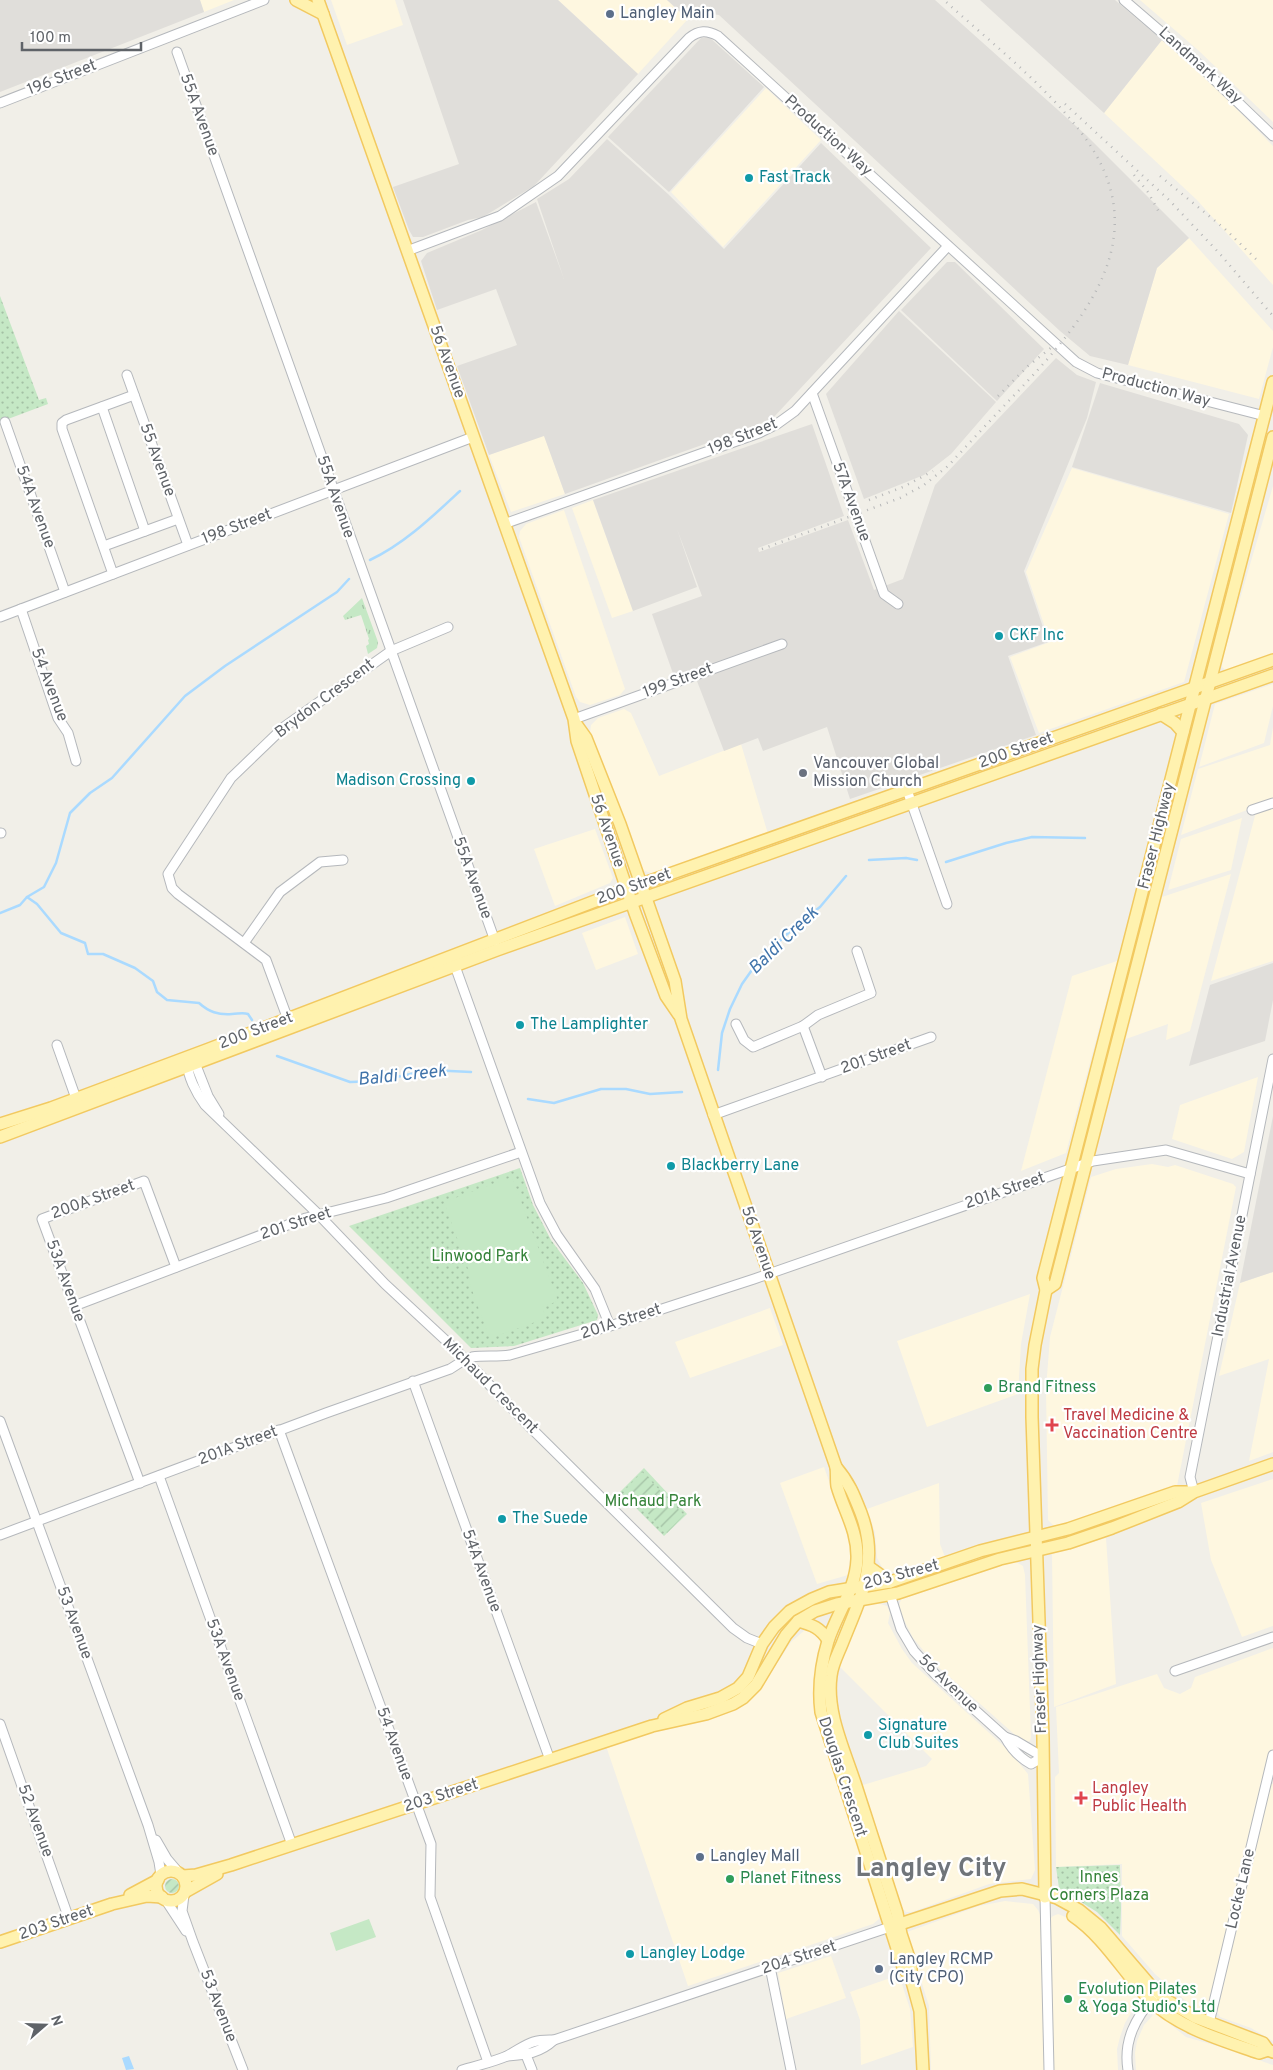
<svg xmlns="http://www.w3.org/2000/svg" width="1273" height="2070" viewBox="0 0 1273 2070" font-family="Overpass,sans-serif">
<defs>
<pattern id="grass-tufts" width="24" height="20" patternUnits="userSpaceOnUse" patternTransform="scale(1.25)"><rect width="24" height="20" fill="#c5e8c5"/><path d="M3 7l-1-3M5 7V3M7 7l1-3M15 17l-1-3M17 17v-4M19 17l1-3" fill="none" stroke="#a3c0a4"/></pattern>
<pattern id="park-dots" width="8" height="8" patternUnits="userSpaceOnUse" patternTransform="scale(1.25)"><rect width="8" height="8" fill="#c5e8c5"/><path d="M2 2h.1M6 6h.1" fill="none" stroke="#a3c0a4" stroke-width="1.8" stroke-linecap="round"/></pattern>
<pattern id="garden-furrows" width="10" height="10" patternUnits="userSpaceOnUse" patternTransform="scale(1.25)"><rect width="10" height="10" fill="#c5e8c5"/><path d="M-1 1l2-2M0 10L10 0M9 11l2-2" fill="none" stroke="#a3c0a4"/></pattern>
</defs>
<rect width="100%" height="100%" fill="#f1efe8"/>
<g fill="#fef7e0">
<polygon points="200,0 234,0 204,12"/>
<polygon points="331,0 395,0 403,25 347,45"/>
<polygon points="558,0 667,0 688,19 638,74"/>
<polygon points="1140,0 1273,0 1273,122 1198,50"/>
<polygon points="1162,40 1209,81 1273,146 1273,285 1197,200 1104,113"/>
<polygon points="766,88 821,140 723,247 671,192"/>
<polygon points="1189,238 1273,331 1273,347 1259,399 1128,365 1157,268"/>
<polygon points="544,435 565,494 511,512 489,455"/>
<polygon points="1072,468 1229,514 1184,682 1039,733 1010,657 1050,642 1026,572"/>
<polygon points="1273,486 1273,655 1228,672 1222,667 1223,657"/>
<polygon points="593,500 633,611 612,618 572,508"/>
<polygon points="564,510 625,689 620,695 590,705 580,702 576,697 519,537 520,531 526,524"/>
<polygon points="1273,684 1273,706 1264,743 1199,767 1215,704"/>
<polygon points="624,709 631,713 659,776 741,744 768,834 654,874 642,870 590,733 591,725 598,718"/>
<polygon points="1273,727 1273,800 1181,835 1198,769 1270,745"/>
<polygon points="1273,806 1273,961 1211,981 1256,812"/>
<polygon points="1242,818 1231,870 1168,890 1181,839"/>
<polygon points="595,829 613,878 610,883 555,906 534,849"/>
<polygon points="1231,874 1190,1031 1166,1040 1168,1024 1126,1039 1162,897"/>
<polygon points="625,917 638,954 596,970 582,933"/>
<polygon points="1117,961 1066,1153 1021,1171 1072,976"/>
<polygon points="1258,1077 1244,1152 1232,1159 1172,1139 1180,1105"/>
<polygon points="1152,1164 1168,1167 1175,1165 1233,1184 1236,1187 1177,1486 1060,1528 1054,1526 1048,1520 1046,1389 1050,1337 1091,1177 1116,1169"/>
<polygon points="1273,1272 1273,1452 1249,1461 1269,1359 1219,1376 1240,1283"/>
<polygon points="1030,1294 1021,1344 1018,1394 927,1427 897,1341"/>
<polygon points="770,1308 783,1345 690,1378 675,1342"/>
<polygon points="824,1467 850,1540 851,1551 848,1575 817,1584 780,1483"/>
<polygon points="1273,1479 1273,1626 1242,1637 1211,1560 1201,1503"/>
<polygon points="939,1483 940,1544 945,1557 897,1573 883,1569 877,1558 875,1533 867,1509"/>
<polygon points="1106,1538 1116,1684 1054,1707 1052,1554"/>
<polygon points="1014,1561 1023,1566 1025,1575 1031,1737 1030,1741 1026,1742 1022,1741 934,1663 913,1638 898,1608 902,1597 985,1568"/>
<polygon points="877,1603 887,1606 890,1613 888,1623 902,1649 912,1663 1008,1750 1028,1774 1035,1870 1031,1879 989,1884 912,1912 906,1912 901,1907 863,1785 926,1766 932,1759 838,1665 860,1609 868,1604"/>
<polygon points="805,1630 813,1631 822,1642 814,1681 816,1717 879,1912 879,1919 873,1924 688,1986 606,1746 697,1718 766,1680 791,1642"/>
<polygon points="1273,1648 1273,1779 1265,1777 1208,2011 1201,2014 1155,1974 1122,1936 1122,1864 1056,1867 1055,1777 1059,1773 1056,1707 1157,1674 1164,1688 1180,1694 1191,1688 1195,1677"/>
<polygon points="1270,1784 1273,1784 1273,2041 1251,2028 1220,2017 1218,2013 1218,2004"/>
<polygon points="1005,1901 1033,1904 1038,1910 1041,1917 1048,1921 1053,1916 1058,1914 1068,1918 1087,1934 1137,1996 1137,2002 1125,2023 1120,2037 1117,2049 1118,2070 931,2070 929,2006 907,1936 907,1932 979,1906"/>
<polygon points="831,1956 846,1998 786,2019 778,1973"/>
<polygon points="899,1975 910,2009 913,2047 861,2065 860,2020 850,1992"/>
<polygon points="1154,2014 1159,2015 1186,2037 1228,2049 1273,2065 1273,2070 1136,2070 1135,2053 1137,2041 1144,2025"/>
</g>
<g fill="#e0deda">
<polygon points="0,0 200,0 204,12 0,92"/>
<polygon points="403,0 558,0 638,74 534,186 483,217 468,220 423,237 413,237 409,230 393,187 459,164"/>
<polygon points="667,0 935,0 1086,135 1189,238 1157,268 1128,365 1090,356 1060,331 719,15 705,13 688,19"/>
<polygon points="980,0 1115,0 1162,40 1104,113"/>
<polygon points="709,37 764,87 669,192 608,137 701,38"/>
<polygon points="607,139 668,194 724,249 821,143 931,248 773,418 755,426 565,494 544,436 489,455 457,366 517,345 496,289 437,310 421,261 427,253 482,230 536,202 564,279 537,199 569,179"/>
<polygon points="947,262 955,262 1044,349 997,401 901,310"/>
<polygon points="899,311 996,402 951,454 924,475 864,499 826,394"/>
<polygon points="1056,358 1077,375 1096,382 1087,418 1024,571 1048,642 1008,656 1036,735 850,799 827,727 763,751 758,738 724,751 695,676 676,682 652,614 702,596 677,529 697,587 633,611 593,500 812,424 844,516 758,548 759,552 848,520 874,590 903,579 935,485"/>
<polygon points="1100,383 1239,424 1248,435 1231,513 1072,467"/>
<polygon points="1273,963 1273,1000 1265,1041 1189,1066 1210,985"/>
<polygon points="1273,1116 1273,1272 1240,1283"/>
</g>
<polygon fill="url(#grass-tufts)" points="362,598 378,642 377,648 368,654 366,646 369,644 368,640 369,639 361,615 345,620 343,616"/>
<g fill="url(#park-dots)">
<polygon points="0,296 39,400 46,398 48,404 0,422"/>
<polygon points="520,1168 533,1205 551,1240 583,1283 598,1315 597,1320 514,1346 471,1348 349,1226"/>
<polygon points="644,1468 687,1514 664,1536 620,1492"/>
<polygon points="1120,1865 1121,1909 1120,1935 1097,1912 1059,1888 1056,1867"/>
</g>
<g fill="url(#garden-furrows)">
<polygon points="642,1472 684,1515 667,1533 625,1490"/>
<circle cx="172" cy="1886" r="7"/>
</g>
<g fill="#c5e8c5">
<polygon points="512,1177 558,1301 542,1307 546,1318 494,1337 488,1334 468,1279 471,1277 444,1202"/>
<polygon points="369,1919 376,1937 336,1951 330,1933"/>
</g>
<polygon fill="#aadaff" points="129,2056 134,2069 126,2070 122,2058"/>
<g fill="none" stroke-linecap="round" stroke-linejoin="round">
<g stroke="#aadaff" stroke-width="2.5">
<path d="M370,560c34,-16 62,-43 90,-69"/>
<polyline points="869,860 906,858 917,860"/>
<polyline points="946,862 1006,843 1032,837 1085,838"/>
<path d="M27,897l10,7 24,29 24,10 3,11h15l32,14 18,13 4,11 10,8 32,3c10,9 19,12 33,11 6,0 10,-2 16,0l4,6"/>
<polyline points="0,913 20,905 27,897 44,887 56,863 70,813 90,793 112,778 185,696 225,666 337,592 349,579"/>
<polyline points="277,1056 350,1082 378,1081 429,1070 471,1072"/>
<polyline points="718,1070 722,1033 730,1009 742,984 759,960 798,924 820,907 846,876"/>
<polyline points="528,1099 554,1103 601,1089 626,1089 650,1094 682,1092"/>
</g>
<g stroke="#b5b8bc" stroke-width="11">
<g id="minor">
<polyline points="1124,0 1196,62 1273,136"/>
<polyline points="177,52 495,941"/>
<polyline points="0,103 264,0"/>
<path d="M407,251l93,-35 58,-40 131,-138c10,-8 18,-8 29,-2l358,326 21,11 168,43"/>
<polyline points="127,375 188,545"/>
<polyline points="812,393 884,594 898,604"/>
<polyline points="102,407 145,531"/>
<polyline points="5,422 65,592"/>
<polyline points="504,524 759,433 777,424 795,411 948,246"/>
<polyline points="104,546 178,519"/>
<polyline points="113,574 62,429 62,423 66,420 134,395"/>
<polyline points="21,609 58,718 68,733 76,761"/>
<polyline points="0,617 473,437"/>
<polyline points="574,719 782,644"/>
<polyline points="907,790 947,904"/>
<polyline points="1252,810 1273,803"/>
<polyline points="0,833 1,833"/>
<polyline points="244,943 280,892 320,862 343,860"/>
<polyline points="455,966 540,1203 557,1235 595,1289 610,1326"/>
<polyline points="736,1024 744,1040 753,1047 803,1026 818,1015 871,993 857,951"/>
<polyline points="290,1025 266,960 178,894 172,888 168,874 231,778 284,727 391,651 448,627"/>
<polyline points="803,1026 822,1077"/>
<polyline points="57,1045 78,1104"/>
<polyline points="191,1059 195,1063 208,1096 219,1114"/>
<path d="M188,1061c-2,14 9,33 17,44l113,109 67,70 71,66 73,76 204,202 14,10 15,6"/>
<polyline points="713,1115 931,1037"/>
<polyline points="74,1306 306,1218 386,1198 521,1152"/>
<polyline points="413,1381 550,1760"/>
<polyline points="0,1421 148,1825 159,1862 161,1875"/>
<polyline points="279,1430 431,1844 430,1897 488,2062"/>
<polyline points="159,1476 292,1845"/>
<polyline points="140,1483 42,1219 144,1181 176,1267"/>
<polyline points="1194,1492 1190,1477 1273,1059"/>
<path d="M0,1535l326,-122 124,-44c7,-4 14,-10 22,-12 12,-2 25,0 38,-2l100,-29 144,-47 339,-118 73,-11 84,24"/>
<path d="M890,1594l11,35 13,22 21,23 70,63c6,11 15,21 26,27l12,-7"/>
<polyline points="1175,1671 1273,1637"/>
<polyline points="0,1724 69,1919"/>
<polyline points="1005,1737 1016,1741 1043,1757"/>
<polyline points="156,1840 167,1859 179,1873"/>
<polyline points="184,1895 182,1911 193,1942 243,2070"/>
<polyline points="1045,1897 1049,2070"/>
<polyline points="165,1899 186,1931"/>
<polyline points="770,1967 791,2070"/>
<polyline points="1209,2023 1273,1755"/>
<polyline points="524,2050 532,2070"/>
<path d="M507,2056c19,-1 33,-3 47,-16"/>
<path d="M462,2070c14,-4 31,-8 45,-14 20,-11 23,-17 47,-16l336,-113"/>
<path d="M1128,2070c-5,-30 8,-52 26,-74"/>
</g>
</g>
<g stroke="#f2c960" stroke-width="14">
<g id="major">
<polyline points="296,0 323,14"/>
<polyline points="318,0 574,719 577,741 635,913 666,996 679,1015"/>
<polyline points="1161,714 1175,723 1183,732"/>
<path d="M576,724l10,14 34,86 55,157 6,38 155,448c1,6 0,13 1,19 7,25 21,45 20,73 -1,30 -20,54 -29,82 -7,23 -10,47 -7,71l82,255 8,11"/>
<polyline points="0,1124 51,1108 209,1049 616,893 1273,660"/>
<polyline points="0,1137 497,950 1273,675"/>
<polyline points="1046,1290 1055,1284 1273,437"/>
<path d="M836,1467c13,15 18,28 25,46 19,50 -1,85 -19,131 -4,10 -10,21 -11,32 -5,36 13,73 24,107 14,43 28,86 42,130l4,21 10,30v14l9,33 3,59"/>
<polyline points="869,1567 890,1582"/>
<path d="M798,1621c15,4 22,7 30,19"/>
<polyline points="664,1719 687,1708 720,1698 738,1688 748,1677 762,1644 774,1627 790,1611 812,1599 829,1592 890,1582 980,1551 1068,1529 1175,1492 1193,1492"/>
<circle cx="171" cy="1886" r="15"/>
<polyline points="183,1876 196,1875 231,1865 652,1726 706,1714 733,1704 743,1698 756,1685 786,1635 798,1621 815,1611 837,1604 898,1593 1000,1559 1068,1543 1112,1528 1178,1502 1194,1492 1273,1464"/>
<polyline points="185,1892 217,1874"/>
<polyline points="130,1895 158,1880"/>
<polyline points="1045,1897 1043,1738 1032,1417 1032,1369 1035,1345 1046,1290 1043,1278 1273,382"/>
<path d="M1073,1916c31,21 51,57 77,84 29,28 72,40 109,53l9,-3"/>
<polyline points="894,1926 1000,1891 1022,1889 1057,1898 1079,1910 1101,1928 1150,1985 1168,2001 1195,2017 1263,2043 1268,2050 1273,2052"/>
<polyline points="0,1942 112,1904 147,1896 162,1897"/>
</g>
</g>
<use href="#minor" stroke="#fff" stroke-width="9"/>
<use href="#major" stroke="#fff2af" stroke-width="11"/>
<g stroke="#b6b7b8" stroke-width="2.5" stroke-dasharray="1 6" stroke-linecap="butt">
<polyline points="1065,104 1169,200 1220,254 1273,316"/>
<polyline points="1134,175 1148,192 1160,214"/>
<polyline points="1160,176 1225,229 1257,260"/>
<polyline points="998,396 1028,366 1052,347"/>
<polyline points="869,500 903,487 933,471"/>
<path d="M762,549l138,-51 24,-13 24,-19c25,-27 50,-54 75,-80 71,-76 133,-157 57,-255 -38,-49 -91,-90 -136,-131"/>
</g>
</g>
<g fill="#5c6f8a" stroke="#fff" stroke-width="2">
<circle cx="610" cy="14" r="5"/>
<circle cx="700" cy="1857" r="5"/>
<circle cx="879" cy="1969" r="5"/>
</g>
<g fill="#0f9aa8" stroke="#fff" stroke-width="2">
<circle cx="749" cy="178" r="5"/>
<circle cx="999" cy="636" r="5"/>
<circle cx="471" cy="781" r="5"/>
<circle cx="520" cy="1025" r="5"/>
<circle cx="671" cy="1166" r="5"/>
<circle cx="502" cy="1519" r="5"/>
<circle cx="868" cy="1735" r="5"/>
<circle cx="630" cy="1954" r="5"/>
</g>
<circle fill="#6b7280" stroke="#fff" stroke-width="2" cx="803" cy="773" r="5"/>
<g fill="#2e9e5b" stroke="#fff" stroke-width="2">
<circle cx="988" cy="1388" r="5"/>
<circle cx="730" cy="1879" r="5"/>
<circle cx="1068" cy="1999" r="5"/>
</g>
<g fill="#e0444e" stroke="#fff" stroke-width="2">
<path d="M1049.5 1417.5h5v5h5v5h-5v5h-5v-5h-5v-5h5z"/>
<path d="M1078.5 1790.5h5v5h5v5h-5v5h-5v-5h-5v-5h5z"/>
</g>
<g text-anchor="middle" dominant-baseline="central" stroke-width="4.5" stroke-linejoin="round" paint-order="stroke">
<g font-size="16" fill="#4e5e75" stroke="#fff" text-anchor="start">
<text x="620" y="14">Langley Main</text>
<text x="710" y="1857">Langley Mall</text>
<text x="889" y="1960">Langley RCMP<tspan x="889" dy="18">(City CPO)</tspan></text>
</g>
<g font-size="16" fill="#5f6368" stroke="#fff">
<text transform="translate(1200 66) rotate(42)">Landmark Way</text>
<text transform="translate(62 78) rotate(-21)">196 Street</text>
<text transform="translate(199 115) rotate(70)">55A Avenue</text>
<text transform="translate(828 136) rotate(42)">Production Way</text>
<text transform="translate(447 362) rotate(70)">56 Avenue</text>
<text transform="translate(1156 388) rotate(15)">Production Way</text>
<text transform="translate(743 437) rotate(-22)">198 Street</text>
<text transform="translate(157 460) rotate(70)">55 Avenue</text>
<text transform="translate(335 497) rotate(71)">55A Avenue</text>
<text transform="translate(851 502) rotate(70)">57A Avenue</text>
<text transform="translate(35 507) rotate(70)">54A Avenue</text>
<text transform="translate(237 527) rotate(-21)">198 Street</text>
<text transform="translate(678 681) rotate(-20)">199 Street</text>
<text transform="translate(49 685) rotate(69)">54 Avenue</text>
<text transform="translate(325 699) rotate(-37)">Brydon Crescent</text>
<text transform="translate(1016 751) rotate(-20)">200 Street</text>
<text transform="translate(607 831) rotate(71)">56 Avenue</text>
<text transform="translate(1157 836) rotate(-76)">Fraser Highway</text>
<text transform="translate(472 878) rotate(70)">55A Avenue</text>
<text transform="translate(634 887) rotate(-20)">200 Street</text>
<text transform="translate(256 1031) rotate(-21)">200 Street</text>
<text transform="translate(876 1057) rotate(-20)">201 Street</text>
<text transform="translate(1005 1191) rotate(-19)">201A Street</text>
<text transform="translate(93 1200) rotate(-20)">200A Street</text>
<text transform="translate(296 1224) rotate(-18)">201 Street</text>
<text transform="translate(758 1243) rotate(71)">56 Avenue</text>
<text transform="translate(1230 1276) rotate(-79)">Industrial Avenue</text>
<text transform="translate(65 1281) rotate(70)">53A Avenue</text>
<text transform="translate(621 1322) rotate(-18)">201A Street</text>
<text transform="translate(490 1386) rotate(45)">Michaud Crescent</text>
<text transform="translate(238 1446) rotate(-21)">201A Street</text>
<text transform="translate(481 1571) rotate(70)">54A Avenue</text>
<text transform="translate(901 1575) rotate(-15)">203 Street</text>
<text transform="translate(74 1623) rotate(70)">53 Avenue</text>
<text transform="translate(225 1660) rotate(70)">53A Avenue</text>
<text transform="translate(1040 1679) rotate(-92)">Fraser Highway</text>
<text transform="translate(948 1684) rotate(44)">56 Avenue</text>
<text transform="translate(394 1744) rotate(70)">54 Avenue</text>
<text transform="translate(842 1777) rotate(72)">Douglas Crescent</text>
<text transform="translate(441 1796) rotate(-18)">203 Street</text>
<text transform="translate(35 1821) rotate(70)">52 Avenue</text>
<text transform="translate(1241 1889) rotate(-77)">Locke Lane</text>
<text transform="translate(56 1923) rotate(-19)">203 Street</text>
<text transform="translate(799 1958) rotate(-18)">204 Street</text>
<text transform="translate(218 2006) rotate(69)">53 Avenue</text>
</g>
<g font-size="16" fill="#0d838f" stroke="#fff" text-anchor="start">
<text x="759" y="178">Fast Track</text>
<text x="1009" y="636">CKF Inc</text>
<text x="461" y="781" text-anchor="end">Madison Crossing</text>
<text x="530" y="1025">The Lamplighter</text>
<text x="681" y="1166">Blackberry Lane</text>
<text x="512" y="1519">The Suede</text>
<text x="878" y="1726">Signature<tspan x="878" dy="18">Club Suites</tspan></text>
<text x="640" y="1954">Langley Lodge</text>
</g>
<g font-size="16" fill="#5b616d" stroke="#fff" text-anchor="start">
<text x="813" y="764">Vancouver Global<tspan x="813" dy="18">Mission Church</tspan></text>
</g>
<g font-size="16" fill="#348238" stroke="#fff">
<text x="480" y="1257">Linwood Park</text>
<text x="653" y="1502">Michaud Park</text>
<text x="1099" y="1878">Innes<tspan x="1099" dy="18">Corners Plaza</tspan></text>
</g>
<g font-size="16" fill="#27864d" stroke="#fff" text-anchor="start">
<text x="998" y="1388">Brand Fitness</text>
<text x="740" y="1879">Planet Fitness</text>
<text x="1078" y="1990">Evolution Pilates<tspan x="1078" dy="18">&amp; Yoga Studio's Ltd</tspan></text>
</g>
<g font-size="16" fill="#be3a42" stroke="#fff" text-anchor="start">
<text x="1063" y="1416">Travel Medicine &amp;<tspan x="1063" dy="18">Vaccination Centre</tspan></text>
<text x="1092" y="1789">Langley<tspan x="1092" dy="18">Public Health</tspan></text>
</g>
<g font-size="18" font-style="italic" fill="#4174aa" stroke="#fff">
<text transform="translate(784 941) rotate(-44)">Baldi Creek</text>
<text transform="translate(402 1076) rotate(-6)">Baldi Creek</text>
</g>
<g font-size="26" font-weight="bold" fill="#70757a" stroke="#fff">
<text x="931" y="1869">Langley City</text>
</g>
</g>
<g transform="translate(45 2025) rotate(70)" stroke="#ffffff" stroke-width="4" paint-order="stroke">
<path d="M0-4L9 19L0 12L-9 19Z" fill="#5f6368"/>
<text y="-8" font-size="14" font-weight="bold" text-anchor="middle" fill="#5f6368">N</text>
</g>
<path d="M22 42v8h119v-8" fill="none" stroke="#5f6368" stroke-width="2.5"/>
<text x="30" y="42" font-size="15" fill="#5f6368" stroke="#ffffff" stroke-width="4" paint-order="stroke">100 m</text>
</svg>
